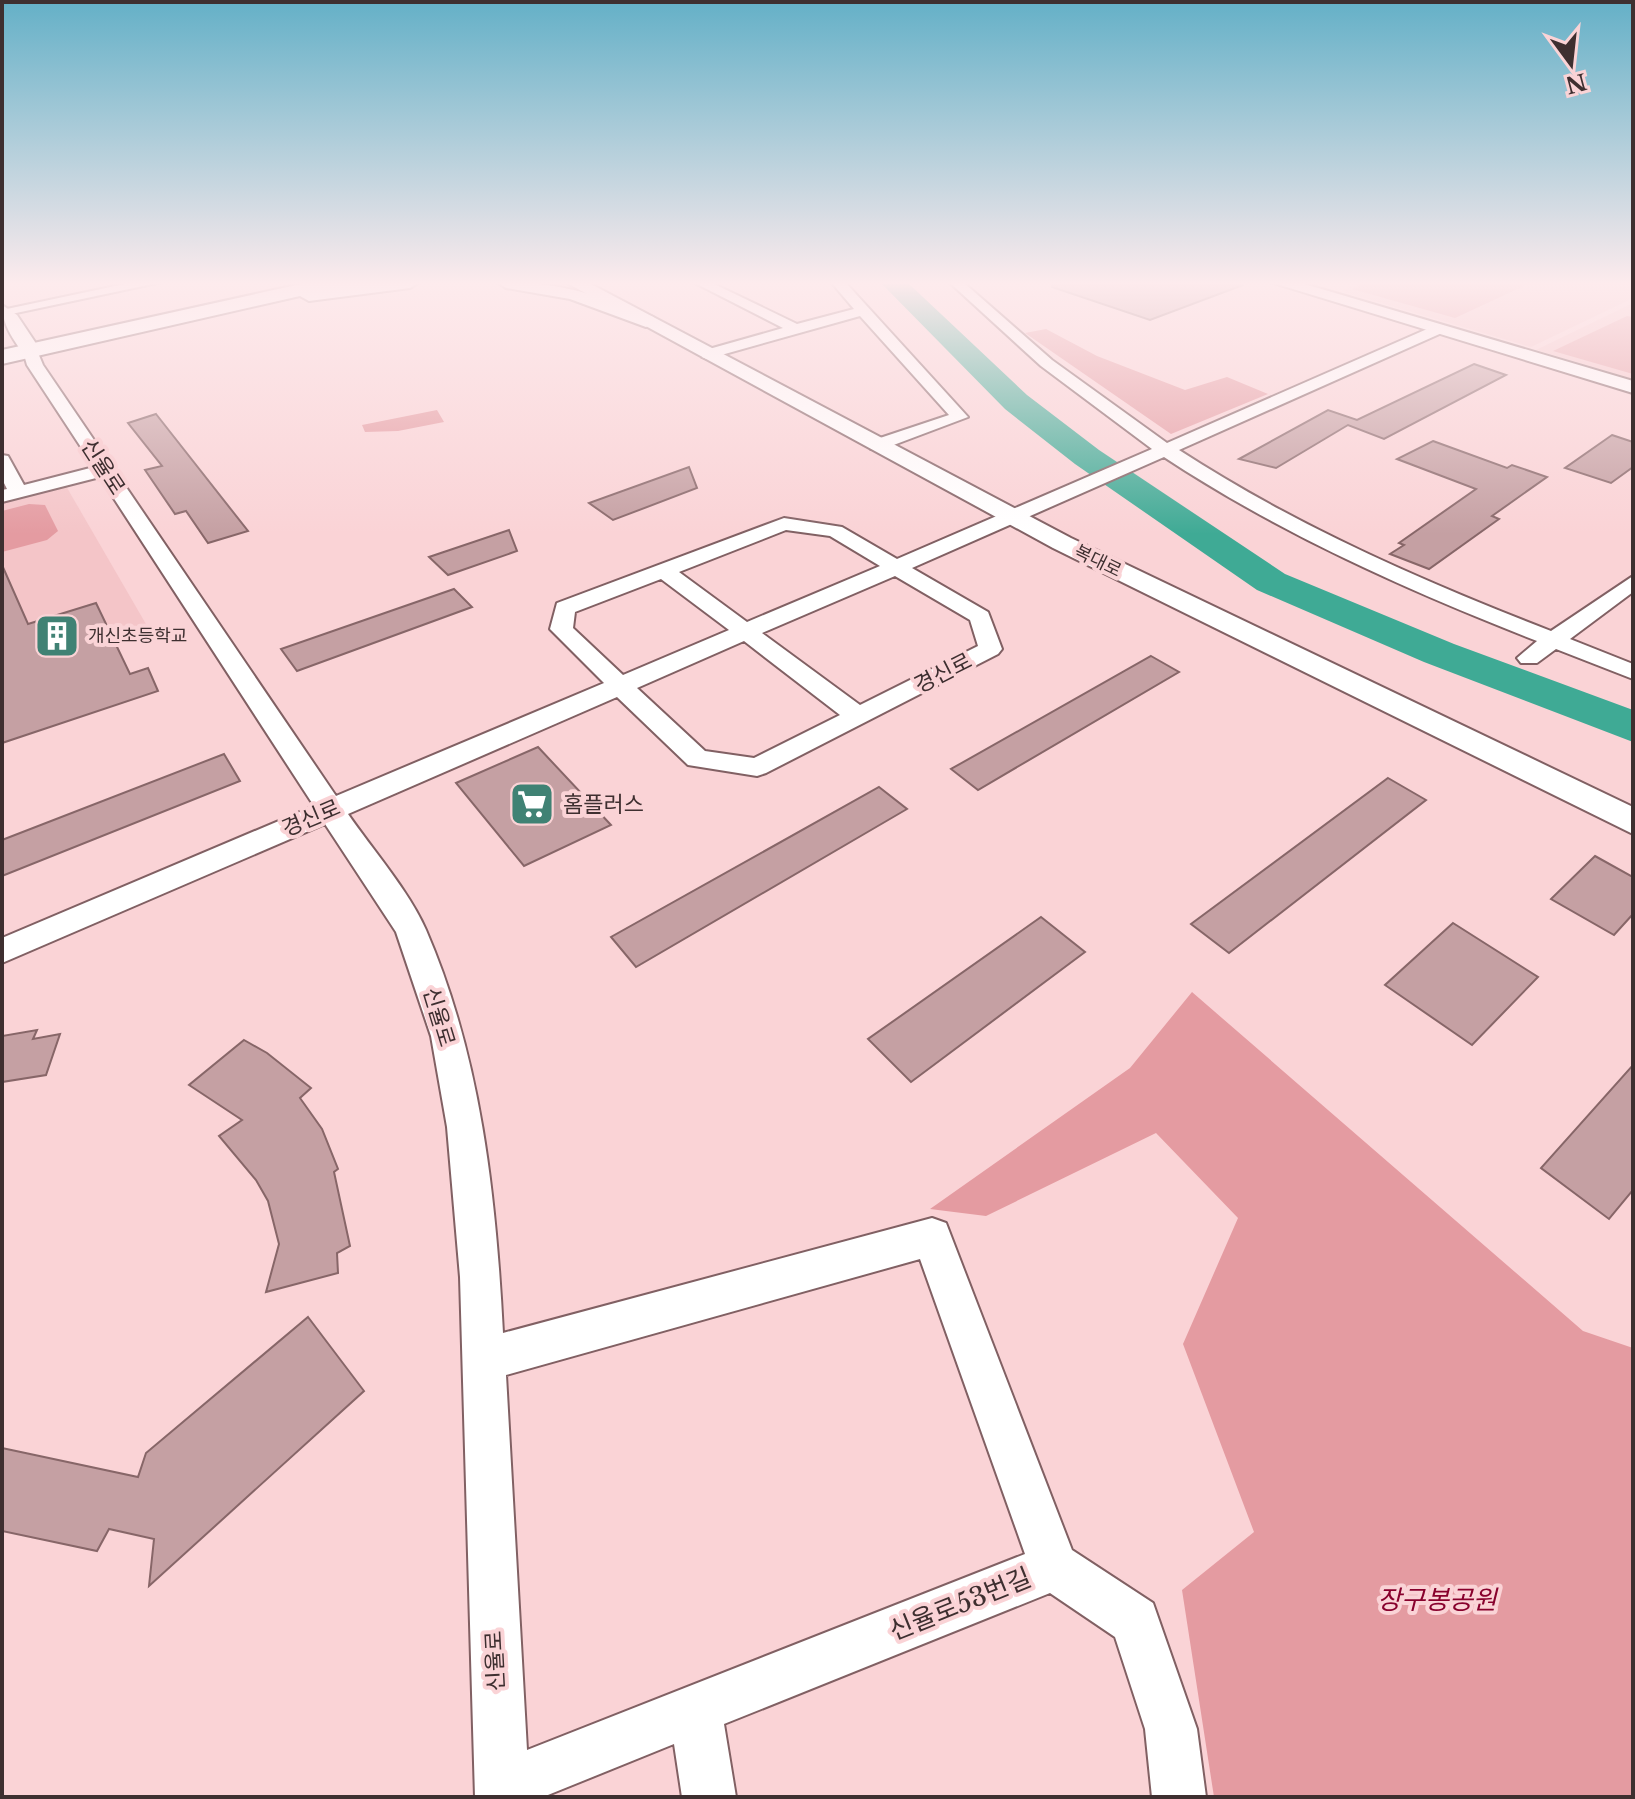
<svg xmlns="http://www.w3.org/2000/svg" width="1635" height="1799" viewBox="0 0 1635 1799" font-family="'Libre Baskerville','Noto Sans KR',serif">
<rect width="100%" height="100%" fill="#fad3d6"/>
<g fill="#f4c5c8">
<polygon points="1361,282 1633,282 1633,298 1531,347 1341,291"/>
<polygon points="1633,303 1633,379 1536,350"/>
<polygon points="66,486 150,631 2,677 2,502"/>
</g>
<g fill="#e49ba1">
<polygon points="1368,282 1509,282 1524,286 1455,318 1352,289"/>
<polygon points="1627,316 1633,317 1633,374 1553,351"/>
<polygon points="1046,329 1097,356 1185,390 1227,377 1268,394 1171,434 1025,333"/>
<polygon points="437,410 444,422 398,431 365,432 362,425"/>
<polygon points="29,504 45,505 58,531 47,540 2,552 2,511"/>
<polygon points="1192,992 1583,1331 1633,1348 1633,1797 1214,1797 1182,1590 1254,1532 1183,1344 1238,1218 1156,1133 986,1216 930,1209 1130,1068"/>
</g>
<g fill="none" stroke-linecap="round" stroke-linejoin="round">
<polygon fill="#3faa95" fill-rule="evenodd" points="880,282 907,282 1027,395 1099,450 1285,574 1454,644 1633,710 1633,742 1424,662 1257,590 1075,464 1005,409"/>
</g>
<g fill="#c5a0a3" stroke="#876668" stroke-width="2">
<polygon points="1052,282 1243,282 1243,285 1150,320 1052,287"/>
<polygon points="1474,364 1506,375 1384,439 1348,425 1276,468 1239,459 1328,410 1357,420"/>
<polygon points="156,414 248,531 208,543 186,511 175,514 145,470 162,466 128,423"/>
<polygon points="1612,435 1633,442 1633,467 1611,483 1565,468"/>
<polygon points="1433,441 1507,468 1512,465 1547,477 1492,516 1499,519 1429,569 1390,554 1404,545 1399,543 1476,489 1397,459"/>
<polygon points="689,467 697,488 613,520 589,503"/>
<polygon points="509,530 517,551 448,575 429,557"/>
<polygon points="2,565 28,624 96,603 130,674 148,668 158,691 2,743"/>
<polygon points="454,589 472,607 297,671 281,649"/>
<polygon points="1151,656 1179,672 978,790 951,769"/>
<polygon points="538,747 611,825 524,866 456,783"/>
<polygon points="224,754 240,781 2,876 2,840"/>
<polygon points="1388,778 1426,800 1229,953 1191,924"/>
<polygon points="879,787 907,809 636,967 611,937"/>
<polygon points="1595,856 1633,877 1633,914 1614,935 1551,899"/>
<polygon points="1041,917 1085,952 911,1082 868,1039"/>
<polygon points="1453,923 1538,977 1472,1045 1385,985"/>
<polygon points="37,1030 33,1039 60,1034 46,1075 2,1082 2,1036"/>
<polygon points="244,1040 267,1053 311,1088 300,1098 322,1129 338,1169 334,1172 350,1246 337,1253 338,1273 266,1292 279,1244 268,1201 256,1180 219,1136 242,1120 189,1085"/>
<polygon points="1633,1065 1633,1190 1609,1219 1541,1168"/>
<polygon points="308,1317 364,1391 149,1586 154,1539 109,1529 97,1551 2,1531 2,1448 138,1477 146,1453"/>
</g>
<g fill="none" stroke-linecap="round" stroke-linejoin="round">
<g stroke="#816063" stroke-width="4">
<g id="minor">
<polygon points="134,282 162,282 2,316 2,310"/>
<polygon points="693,282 710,282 797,324 854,309 831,282 845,282 968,417 883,449 871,449 871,441 949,415 860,316 707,359 702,357 702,351 783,328"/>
<path d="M949,282h14l89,78 115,83 267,-117h10v6l-265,118c117,76 243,131 372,181l82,-55v16l-63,47 63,25v15l-77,-30 -19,14h-16l-4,-5 20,-17c-130,-51 -256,-107 -373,-184l-252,111 76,44 14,37 -4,5 -232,119 -9,3 -69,-11 -71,-68 -269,117c24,35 61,77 78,116 55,127 70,266 77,403l429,-115 14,5 126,327 81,53 44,126 9,68h-54l-7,-68 -30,-92 -65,-44 -326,131 12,73h-54l-8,-53 -131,53h-68l-15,-520 -13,-150 -16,-91 -35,-104 -71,-108 -323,139v-25l312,-132 -214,-329 -98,25v-12l5,-1 -5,-10v-24l6,1 16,29 70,-18 -67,-102 -4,-14 13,-3 7,17 293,431 268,-113 -54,-54 7,-26 227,-85 58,9 55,32 255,-110 -111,-83zM786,530l44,6 50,30 -133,56 -68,-50zM895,576l75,44 8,26 -118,59 -98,-72zM661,579l68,51 -106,45 -50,-47 2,-16zM744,641l96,74 -86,43 -49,-7 -68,-63zM920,1259l105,295 -498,196 -21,-375z"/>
</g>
</g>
<g stroke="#816063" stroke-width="4">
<g id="tertiary">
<polygon points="565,282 587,282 1071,538 1633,807 1633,834 1053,548"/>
<polygon points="1270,282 1298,282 1633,381 1633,393"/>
<path d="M2,305l15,10 24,36 -3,4h-14c-11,-16 -22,-31 -22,-50z"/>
</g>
</g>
<g stroke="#816063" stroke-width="4">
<g id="secondary">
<polygon points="310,282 419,282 410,288 309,301 300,296 2,364 2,350"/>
<path d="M497,282c64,0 97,12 156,35l3,4 -10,6 -76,-28 -64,-11z"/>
</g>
</g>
<use href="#minor" fill="#fff" fill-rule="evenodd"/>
<use href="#tertiary" fill="#fff" fill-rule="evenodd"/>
<use href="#secondary" fill="#fff" fill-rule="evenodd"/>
</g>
<linearGradient id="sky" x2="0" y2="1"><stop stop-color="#64b0c7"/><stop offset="0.53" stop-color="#fdebed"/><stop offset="1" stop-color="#fdebed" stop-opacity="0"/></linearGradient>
<rect width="1635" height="534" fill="url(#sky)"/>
<defs>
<g id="building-square" transform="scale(2.3)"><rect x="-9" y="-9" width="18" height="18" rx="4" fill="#408274" stroke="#fad3d6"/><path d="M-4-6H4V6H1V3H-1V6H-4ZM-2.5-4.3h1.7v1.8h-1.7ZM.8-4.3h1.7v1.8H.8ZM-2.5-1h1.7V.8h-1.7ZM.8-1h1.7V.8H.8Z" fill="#fff"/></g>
<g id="supermarket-square" transform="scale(2.3)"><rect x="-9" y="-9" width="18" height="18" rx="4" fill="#408274" stroke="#fad3d6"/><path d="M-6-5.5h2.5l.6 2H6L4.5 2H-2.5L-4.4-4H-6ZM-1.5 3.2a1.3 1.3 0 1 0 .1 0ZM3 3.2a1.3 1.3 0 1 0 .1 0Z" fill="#fff"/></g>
</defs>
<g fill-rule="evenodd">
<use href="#building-square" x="57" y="636"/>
<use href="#supermarket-square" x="532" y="804"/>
</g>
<g text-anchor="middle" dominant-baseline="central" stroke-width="8" stroke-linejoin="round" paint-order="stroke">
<g font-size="18" fill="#3e2f30" stroke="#fad3d6">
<text transform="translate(1098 561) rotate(26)">복대로</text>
</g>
<g font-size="18" fill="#3e2f30" stroke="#fad3d6" text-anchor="start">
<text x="88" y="636">개신초등학교</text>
</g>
<g font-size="22" fill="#3e2f30" stroke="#fad3d6">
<text transform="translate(103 467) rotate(57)">신율로</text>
<text transform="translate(943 673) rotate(-27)">경신로</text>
<text transform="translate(311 818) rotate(-23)">경신로</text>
<text transform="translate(439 1017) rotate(73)">신율로</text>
<text transform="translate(495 1661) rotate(-93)">신율로</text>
</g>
<g font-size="22" fill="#3e2f30" stroke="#fad3d6" text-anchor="start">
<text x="563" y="804">홈플러스</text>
</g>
<g font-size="26" font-style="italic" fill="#88012d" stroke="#fad3d6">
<text x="1437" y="1600">장구봉공원</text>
</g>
<g font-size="26" fill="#3e2f30" stroke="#fad3d6">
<text transform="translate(960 1604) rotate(-22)">신율로53번길</text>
</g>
</g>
<rect width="1635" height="1799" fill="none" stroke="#3e2f30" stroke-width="8"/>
<g transform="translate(1571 64) rotate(165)" stroke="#fad3d6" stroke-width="6" paint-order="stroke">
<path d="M0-6L14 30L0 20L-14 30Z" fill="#3e2f30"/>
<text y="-12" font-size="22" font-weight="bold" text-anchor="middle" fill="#3e2f30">N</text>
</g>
</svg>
